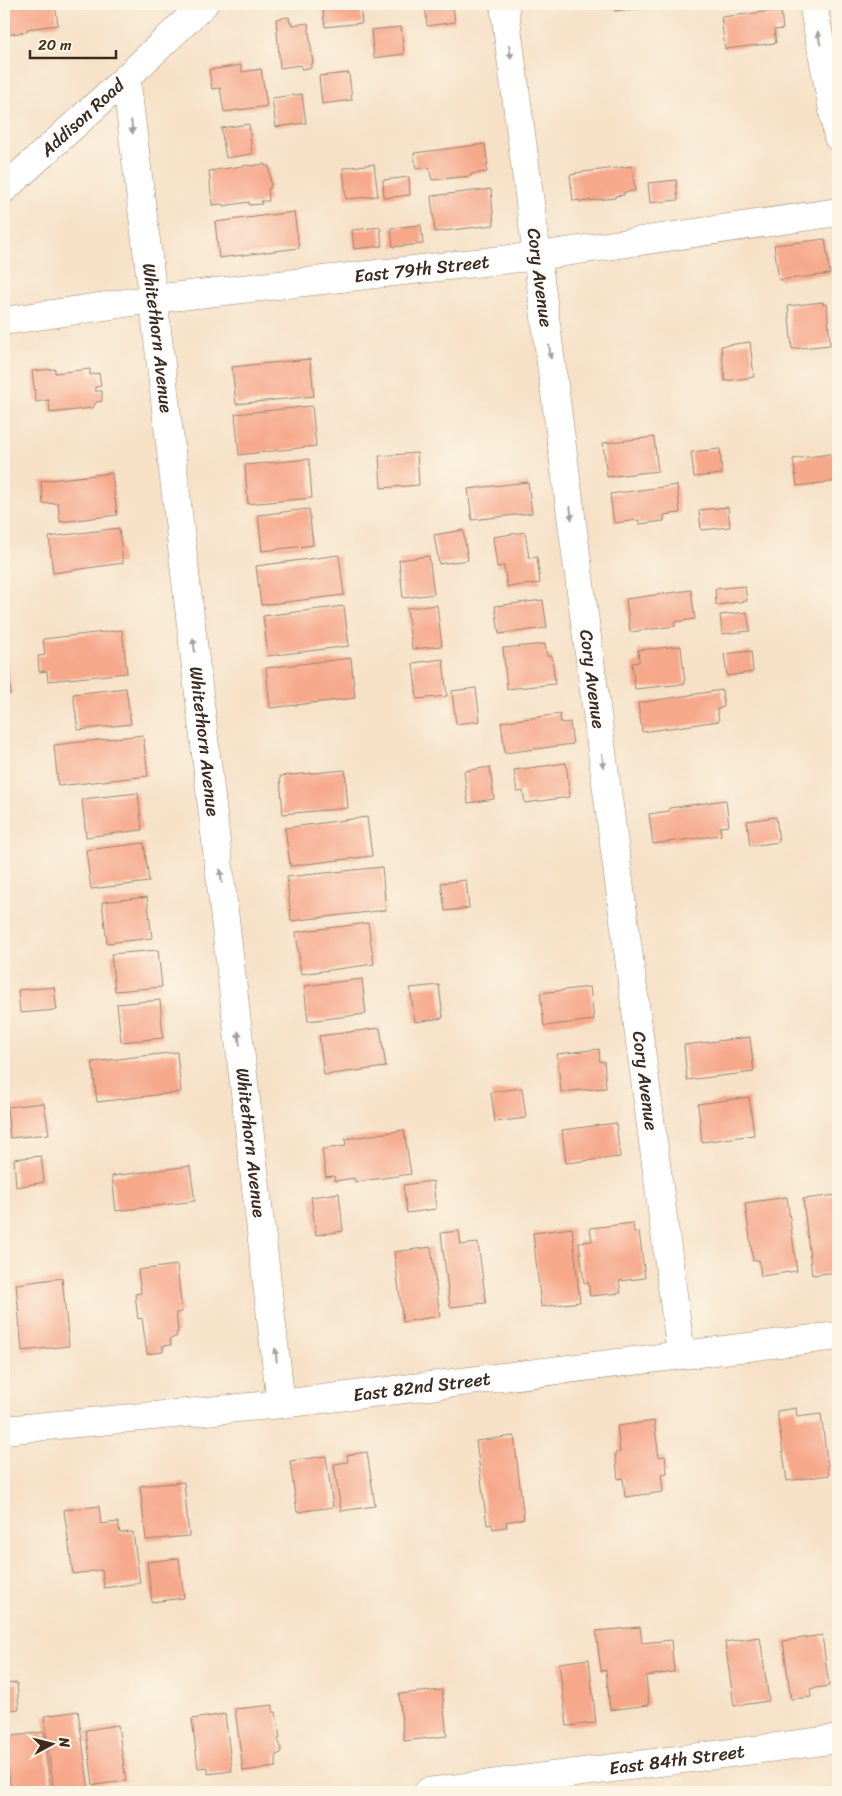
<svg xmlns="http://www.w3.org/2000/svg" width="842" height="1796" viewBox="0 0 842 1796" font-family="Sriracha,sans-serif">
<rect width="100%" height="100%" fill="#fcf5e5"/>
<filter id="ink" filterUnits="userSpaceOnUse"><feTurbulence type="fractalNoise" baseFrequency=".02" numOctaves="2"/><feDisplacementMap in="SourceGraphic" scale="10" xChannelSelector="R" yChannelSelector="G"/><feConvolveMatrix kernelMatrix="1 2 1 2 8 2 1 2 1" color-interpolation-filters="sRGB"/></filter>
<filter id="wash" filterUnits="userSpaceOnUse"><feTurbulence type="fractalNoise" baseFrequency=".0096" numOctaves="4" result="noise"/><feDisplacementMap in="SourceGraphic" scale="20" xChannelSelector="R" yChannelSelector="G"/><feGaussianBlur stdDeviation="1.12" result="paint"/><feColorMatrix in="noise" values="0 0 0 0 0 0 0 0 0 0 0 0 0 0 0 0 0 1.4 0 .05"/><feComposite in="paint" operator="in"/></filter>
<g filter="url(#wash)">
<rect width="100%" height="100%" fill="#f6e1c7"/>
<g id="blocks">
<g fill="#f6a88b">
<polygon points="4,4 55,4 58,25 27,29 27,32 4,35"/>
<polygon points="322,4 360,4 362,23 325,27"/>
<polygon points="425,4 453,4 455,22 427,26"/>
<polygon points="615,4 642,4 642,8 615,11"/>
<polygon points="781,10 783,29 774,30 776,43 725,49 721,17"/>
<polygon points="289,17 290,23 292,23 292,25 308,23 313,64 311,64 311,68 301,69 301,65 280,68 276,19"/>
<polygon points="401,27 404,54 374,58 371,30"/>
<polygon points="241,65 242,72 261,69 267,106 224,112 220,88 212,89 209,70"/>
<polygon points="349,73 352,100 322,104 319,76"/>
<polygon points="302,94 306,123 276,127 272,98"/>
<polygon points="249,124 252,154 226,158 221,128"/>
<polygon points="485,144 488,166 486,166 487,172 471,174 471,176 432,180 429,167 416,169 414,153"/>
<polygon points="265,164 265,166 269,166 271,188 268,188 269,201 261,201 262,204 249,205 249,202 223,206 223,204 212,205 209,171 249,165 250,166"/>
<polygon points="374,164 378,196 346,199 343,168"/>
<polygon points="632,166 635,191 624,192 624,195 615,196 615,198 580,202 580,200 573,201 570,175 576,174 575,173"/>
<polygon points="409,177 410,195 384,198 383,180"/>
<polygon points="676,180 678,200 650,203 648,183"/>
<polygon points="491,189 494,225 435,232 431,196"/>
<polygon points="294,212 299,248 219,258 215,222"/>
<polygon points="421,225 423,244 393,247 391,228"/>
<polygon points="380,227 382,246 354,249 352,230"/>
<polygon points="825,239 830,274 779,280 774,245"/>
<polygon points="823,302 823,305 827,304 830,345 792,349 788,306"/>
<polygon points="750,342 754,377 725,381 721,346"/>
<polygon points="310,359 314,396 236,404 232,367"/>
<polygon points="55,369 55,373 90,369 90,375 99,373 101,386 95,387 95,391 102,391 102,401 96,402 93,408 50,413 49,400 36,402 32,371"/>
<polygon points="312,406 316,446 239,455 235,414"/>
<polygon points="654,437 658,471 607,477 603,443"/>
<polygon points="720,449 722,474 694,477 691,452"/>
<polygon points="417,453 419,485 381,488 379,456"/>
<polygon points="838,453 838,481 797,486 793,459"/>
<polygon points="309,459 312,498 248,504 245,465"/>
<polygon points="112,473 117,515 60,522 58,503 43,504 41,481"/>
<polygon points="528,482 532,513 472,520 468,489"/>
<polygon points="677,485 680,513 664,515 664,521 639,524 639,520 614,523 610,494"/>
<polygon points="728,507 730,527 701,530 699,510"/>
<polygon points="309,509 313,545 262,551 258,515"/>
<polygon points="119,528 123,563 53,573 49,537"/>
<polygon points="463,530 468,560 439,564 434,535"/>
<polygon points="525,532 529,558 537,557 540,583 507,587 504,566 497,567 493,537"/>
<polygon points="339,555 344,595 261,605 256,566"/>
<polygon points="429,556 434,594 403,598 399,560"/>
<polygon points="745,586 747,601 716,605 715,589"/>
<polygon points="691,590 695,619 675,622 675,626 630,632 626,599"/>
<polygon points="543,600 547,628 499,634 495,606"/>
<polygon points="437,605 442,646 412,649 407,608"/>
<polygon points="344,606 349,646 268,656 263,616"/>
<polygon points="747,612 750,631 722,634 720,615"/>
<polygon points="122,630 127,673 48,681 47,671 39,672 38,656 45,655 43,639"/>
<polygon points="545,644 547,656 552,656 555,684 507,689 503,648"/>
<polygon points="681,646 685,684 635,689 632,663 639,662 638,650"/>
<polygon points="751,651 753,672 727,676 724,654"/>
<polygon points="351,658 355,698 270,708 266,668"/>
<polygon points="443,659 447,696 417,699 413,663"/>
<polygon points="4,665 8,665 11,694 4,695"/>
<polygon points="126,688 131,724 78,730 73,694"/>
<polygon points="476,688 480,721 456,724 452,691"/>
<polygon points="722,690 724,707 717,709 719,721 642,732 638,703"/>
<polygon points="560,714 561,723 570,722 573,744 505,753 501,722"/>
<polygon points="143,735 148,776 58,786 54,745"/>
<polygon points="566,763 570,797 525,803 523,791 517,792 514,770"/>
<polygon points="490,767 494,799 468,803 464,771"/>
<polygon points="345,770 348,808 283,814 280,776"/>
<polygon points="138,793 142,830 86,837 82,799"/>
<polygon points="726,800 729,826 720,827 721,835 653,844 649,814 669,811 669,808"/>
<polygon points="367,817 372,856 290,866 285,828"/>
<polygon points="776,817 779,842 750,846 747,821"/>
<polygon points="144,843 149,882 91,889 86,850"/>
<polygon points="382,867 386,910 291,921 287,877"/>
<polygon points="466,880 469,908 445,911 441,883"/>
<polygon points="147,897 152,938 107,943 102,902"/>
<polygon points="368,923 374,964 301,974 296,932"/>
<polygon points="158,950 162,987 115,991 111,954"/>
<polygon points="362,979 366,1014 308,1021 304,986"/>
<polygon points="439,985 443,1018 415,1022 410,988"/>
<polygon points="54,987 57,1010 20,1013 18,990"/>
<polygon points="590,987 594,1020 544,1026 540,993"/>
<polygon points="160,1000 163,1038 121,1042 117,1004"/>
<polygon points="380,1028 386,1067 324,1075 319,1036"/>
<polygon points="750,1037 754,1072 687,1080 684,1045"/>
<polygon points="599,1049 600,1062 604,1061 606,1088 561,1092 557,1054"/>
<polygon points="177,1052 181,1092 97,1102 92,1062"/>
<polygon points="522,1088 526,1118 495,1122 491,1092"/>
<polygon points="749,1097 754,1135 702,1142 698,1104"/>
<polygon points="44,1103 49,1134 10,1138 7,1107"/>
<polygon points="616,1123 620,1157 566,1163 562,1130"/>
<polygon points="404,1130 411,1174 355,1182 354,1178 335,1181 334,1176 326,1177 322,1149 346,1146 345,1139"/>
<polygon points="41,1156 44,1182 16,1187 14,1159"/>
<polygon points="190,1166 195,1201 116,1211 112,1176"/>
<polygon points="433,1181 436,1209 407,1213 403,1185"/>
<polygon points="339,1193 343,1231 316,1235 311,1197"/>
<polygon points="838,1195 838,1272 812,1275 803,1199"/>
<polygon points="787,1197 797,1271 761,1276 759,1260 753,1261 745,1203"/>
<polygon points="633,1223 634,1232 639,1231 645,1278 619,1281 621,1293 590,1296 588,1282 584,1283 579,1242 592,1241 590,1228"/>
<polygon points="572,1228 580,1302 541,1307 533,1233"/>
<polygon points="459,1231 461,1245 478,1243 486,1303 450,1307 441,1233"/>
<polygon points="431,1247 440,1316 403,1322 394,1252"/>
<polygon points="177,1265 182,1312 176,1313 178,1330 176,1337 170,1339 171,1345 163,1346 163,1352 147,1354 142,1318 138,1319 135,1294 141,1293 138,1270"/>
<polygon points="62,1278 69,1346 22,1351 16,1284"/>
<polygon points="796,1408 797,1417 821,1414 829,1475 787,1481 777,1411"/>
<polygon points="654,1421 659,1457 665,1456 667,1473 661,1474 663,1492 625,1497 623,1478 618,1479 615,1453 620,1452 617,1426"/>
<polygon points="514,1436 524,1519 506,1522 507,1527 493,1529 492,1524 487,1525 476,1441"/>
<polygon points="367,1452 375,1506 341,1511 334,1464 348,1462 347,1455"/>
<polygon points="326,1456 333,1507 297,1512 290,1461"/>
<polygon points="184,1482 189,1536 146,1540 140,1486"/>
<polygon points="99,1506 101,1524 118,1522 120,1533 133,1532 140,1583 104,1588 102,1570 73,1574 64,1510"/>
<polygon points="179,1558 184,1598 152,1602 147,1562"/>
<polygon points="640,1627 642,1643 671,1640 674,1672 646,1676 649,1705 610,1710 606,1670 601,1671 596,1631"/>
<polygon points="822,1635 829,1686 810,1689 811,1697 791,1699 783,1641"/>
<polygon points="760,1637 769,1701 734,1706 725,1642"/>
<polygon points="589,1659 596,1723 567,1726 559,1663"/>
<polygon points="17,1683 19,1709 4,1711 4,1684"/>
<polygon points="442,1690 447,1736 404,1741 399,1694"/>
<polygon points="273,1705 273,1712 276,1712 280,1738 278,1739 281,1747 281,1753 276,1755 276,1767 243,1771 235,1709"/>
<polygon points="78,1711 89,1790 54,1792 44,1716"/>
<polygon points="225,1714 232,1771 208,1774 208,1767 198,1768 192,1719"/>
<polygon points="118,1725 126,1781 93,1785 86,1730"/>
<polygon points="44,1732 51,1792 11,1792 4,1737"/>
</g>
</g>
</g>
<g filter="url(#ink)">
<use href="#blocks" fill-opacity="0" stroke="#988672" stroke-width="1"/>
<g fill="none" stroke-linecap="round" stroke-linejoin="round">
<g stroke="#988672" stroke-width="29">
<g id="street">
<path id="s1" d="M504,4l177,1351"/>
<polyline points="813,4 838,137"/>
<path id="s2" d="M126,78l30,244 125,1082"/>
<path id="s3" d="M4,189l122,-111 78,-74"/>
<path id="s4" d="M4,1430l277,-26 557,-68"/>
<path id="s5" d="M428,1792l410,-53"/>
</g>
</g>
<g stroke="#988672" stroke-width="29">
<g id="secondary">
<path id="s6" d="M4,321l149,-22 385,-43 300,-44"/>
</g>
</g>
<use href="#street" stroke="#fff" stroke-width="28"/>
<use href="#secondary" stroke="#fff" stroke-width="28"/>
</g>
<defs><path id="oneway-solid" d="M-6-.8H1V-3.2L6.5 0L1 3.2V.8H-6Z" transform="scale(1.25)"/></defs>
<g fill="#a79f9a">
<use href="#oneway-solid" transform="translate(819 38) rotate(-101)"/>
<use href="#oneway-solid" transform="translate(510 52) rotate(82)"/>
<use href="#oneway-solid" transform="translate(132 127) rotate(83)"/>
<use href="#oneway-solid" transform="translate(550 352) rotate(83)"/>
<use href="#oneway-solid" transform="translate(571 513) rotate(83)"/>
<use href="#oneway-solid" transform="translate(194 645) rotate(-97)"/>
<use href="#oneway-solid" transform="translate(603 761) rotate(83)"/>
<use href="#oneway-solid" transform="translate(221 876) rotate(-97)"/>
<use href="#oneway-solid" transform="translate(239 1038) rotate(-97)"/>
<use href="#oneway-solid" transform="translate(276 1355) rotate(-97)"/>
</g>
</g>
<g text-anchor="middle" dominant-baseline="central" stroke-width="4" stroke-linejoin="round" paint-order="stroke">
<g font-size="18" fill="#3b2a1e" stroke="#fcf5e5">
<text stroke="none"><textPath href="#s3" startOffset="106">Addison Road</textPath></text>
<text stroke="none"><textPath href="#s6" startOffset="421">East 79th Street</textPath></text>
<text stroke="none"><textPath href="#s1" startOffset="276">Cory Avenue</textPath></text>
<text stroke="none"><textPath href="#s2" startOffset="262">Whitethorn Avenue</textPath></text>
<text stroke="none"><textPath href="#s1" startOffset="681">Cory Avenue</textPath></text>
<text stroke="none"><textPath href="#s2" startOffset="668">Whitethorn Avenue</textPath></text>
<text stroke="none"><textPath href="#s1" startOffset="1086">Cory Avenue</textPath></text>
<text stroke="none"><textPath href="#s2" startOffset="1072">Whitethorn Avenue</textPath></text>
<text stroke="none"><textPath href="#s4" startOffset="420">East 82nd Street</textPath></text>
<text stroke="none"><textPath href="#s5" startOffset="251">East 84th Street</textPath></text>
</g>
</g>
<rect width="842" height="1796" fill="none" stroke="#fcf5e5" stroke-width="20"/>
<g transform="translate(52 1744) rotate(83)" stroke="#fcf5e5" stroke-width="4" paint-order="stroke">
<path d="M0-4L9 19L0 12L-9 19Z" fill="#3b2a1e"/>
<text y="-8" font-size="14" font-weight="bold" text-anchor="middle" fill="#3b2a1e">N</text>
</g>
<path d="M30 50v8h86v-8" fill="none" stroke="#3b2a1e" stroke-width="2.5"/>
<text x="38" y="50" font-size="15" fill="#3b2a1e" stroke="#fcf5e5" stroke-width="4" paint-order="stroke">20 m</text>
</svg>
